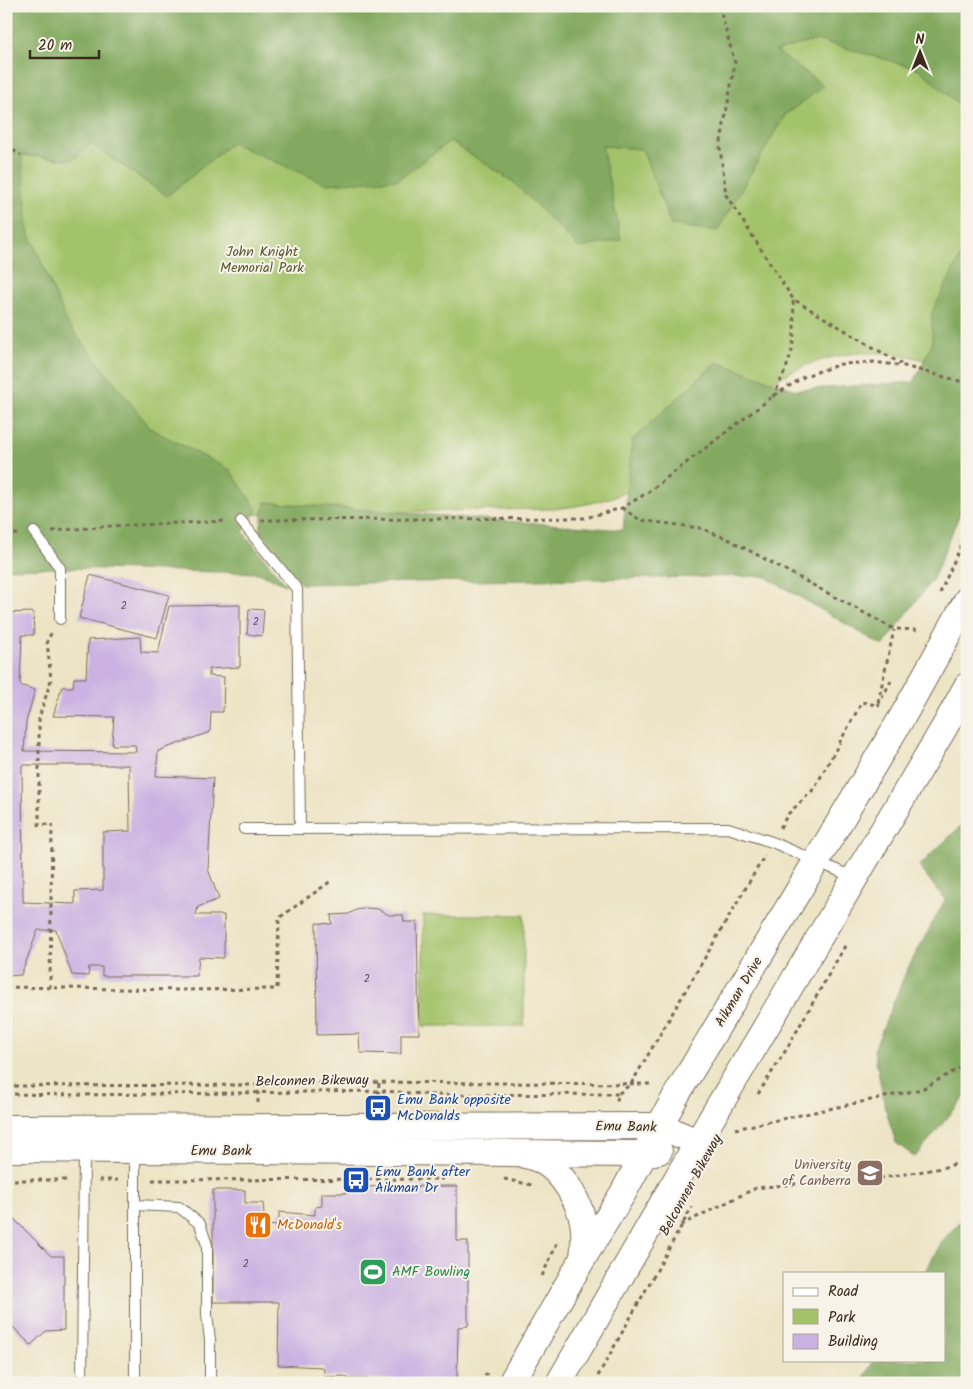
<svg xmlns="http://www.w3.org/2000/svg" width="973" height="1389" viewBox="0 0 973 1389" font-family="Kalam,sans-serif">
<rect width="100%" height="100%" fill="#f7f3e8"/>
<filter id="ink" filterUnits="userSpaceOnUse"><feTurbulence type="fractalNoise" baseFrequency=".02" numOctaves="2"/><feDisplacementMap in="SourceGraphic" scale="10" xChannelSelector="R" yChannelSelector="G"/><feConvolveMatrix kernelMatrix="1 2 1 2 8 2 1 2 1" color-interpolation-filters="sRGB"/></filter>
<filter id="wash" filterUnits="userSpaceOnUse"><feTurbulence type="fractalNoise" baseFrequency=".0096" numOctaves="4" result="noise"/><feDisplacementMap in="SourceGraphic" scale="20" xChannelSelector="R" yChannelSelector="G"/><feGaussianBlur stdDeviation="1.12" result="paint"/><feColorMatrix in="noise" values="0 0 0 0 0 0 0 0 0 0 0 0 0 0 0 0 0 1.4 0 .05"/><feComposite in="paint" operator="in"/></filter>
<g filter="url(#wash)">
<rect width="100%" height="100%" fill="#ece4c5"/>
<g fill="#a3c36b" stroke="#6f7644">
<path d="M6,6h961v360l-2,7c-17,-5 -35,-12 -52,-16 -57,-11 -100,0 -148,29l-133,104c-27,11 -53,17 -82,19l-544,10z"/>
<rect x="423" y="915" width="101" height="111"/>
</g>
<g fill="#82a95f" stroke="#5e6a3e">
<polygon points="6,6 967,6 967,112 919,69 817,40 776,51 824,86 785,115 717,231 671,225 642,149 602,146 621,240 579,248 513,182 450,141 399,179 327,184 232,143 167,196 91,144 72,160 22,155 28,230 67,323 151,429 230,470 257,510 243,532 286,585 258,573 60,568 6,569"/>
<polygon points="967,244 967,496 934,577 883,646 764,576 301,584 260,530 265,502 623,530 632,440 717,362 796,390 914,382 932,344 932,312"/>
<polygon points="967,820 967,1094 915,1157 896,1143 885,1107 874,1050 906,972 945,900 919,866"/>
<polygon points="967,1214 967,1383 861,1383 874,1360 944,1360 944,1273 924,1273 943,1240"/>
</g>
<g id="blocks">
<g fill="#cbb2e2" fill-rule="evenodd">
<polygon points="90,575 169,595 157,638 79,618"/>
<path d="M240,605v62l-31,2v7l15,1 -1,35h-12l-1,20 -52,19 -2,25 57,2 -5,91 11,30 -21,8 -2,8h28v43l-25,-1 -2,19h-95v-9h-13l-1,9 -16,-1 -16,-45h-18l-17,45 -13,1 -2,-10v-353l27,-1 1,23h-12l-2,50 15,5 -9,32 -2,29 112,1 -1,-7h-23l2,-28 -61,-1 9,-29h11l1,-9h12l2,-38 52,-3 1,15 17,1 11,-47zM22,765h107l1,66 -27,1v58l-28,1v13l-52,-2z"/>
<polygon points="249,609 264,610 262,636 247,634"/>
<polygon points="368,908 378,909 389,915 403,915 404,922 417,922 419,1034 401,1034 401,1054 360,1053 359,1034 317,1035 316,923 332,924 331,915 349,914 356,910"/>
<polygon points="457,1186 457,1241 468,1241 468,1326 458,1327 457,1380 349,1379 344,1376 325,1377 323,1367 278,1365 279,1302 213,1302 213,1190 245,1190 245,1203 263,1203 265,1225 279,1226 279,1212 315,1215 315,1207 322,1206 322,1193 347,1193 348,1187"/>
<polygon points="6,1211 51,1256 64,1256 64,1330 46,1331 31,1345 6,1320"/>
</g>
</g>
</g>
<g filter="url(#ink)">
<use href="#blocks" fill-opacity="0" stroke="#796b58" stroke-width="1"/>
<g fill="none" stroke-linecap="round" stroke-linejoin="round">
<g stroke="#796b58" stroke-width="12">
<g id="lane">
<polyline points="241,521 297,589 300,829"/>
<polyline points="34,532 60,568 60,619"/>
<polyline points="244,829 728,828 772,842 855,878"/>
<polyline points="135,1151 135,1383"/>
<polyline points="135,1205 179,1207 200,1224 207,1245 207,1315 210,1340 210,1383"/>
<polyline points="82,1383 84,1150"/>
</g>
</g>
<g stroke="#796b58" stroke-width="28">
<g id="secondary">
<polyline points="6,1128 659,1126 698,1142"/>
<polyline points="6,1149 644,1154 659,1151"/>
<path d="M525,1155c5,1 10,2 15,5 22,10 43,46 44,70 1,9 0,19 -1,28"/>
<polyline points="511,1383 583,1258 623,1193 677,1094 904,714 967,600"/>
<polyline points="559,1383 713,1116 944,728 967,686"/>
</g>
</g>
<g stroke="#796b58" stroke-width="3" stroke-dasharray="4 4" stroke-linecap="butt">
<polyline points="719,6 735,63 720,147 726,195 793,299 901,364"/>
<polyline points="6,146 21,155"/>
<path d="M773,397c5,-12 12,-24 16,-37 7,-19 5,-40 4,-60"/>
<polyline points="622,508 640,520 700,528 728,539 894,629 921,630"/>
<polyline points="261,520 585,518 622,508 647,493 772,397 805,376 841,364 873,362 904,366 967,383"/>
<polyline points="52,531 111,526 225,521"/>
<polyline points="6,535 18,534"/>
<polyline points="940,593 967,532"/>
<polyline points="878,702 894,630"/>
<polyline points="878,705 891,681"/>
<polyline points="780,828 788,814 814,789 862,702 880,706"/>
<polyline points="6,987 181,990 277,989 279,918 331,881"/>
<polyline points="50,988 52,824 39,825 39,718 51,680 47,641 52,632"/>
<polyline points="6,1086 258,1085 350,1082 654,1084"/>
<polyline points="6,1094 80,1095 385,1091 434,1095 618,1094"/>
<polyline points="758,1094 786,1050 846,944"/>
<polyline points="617,1101 618,1094 631,1084 765,855"/>
<polyline points="258,1103 258,1085"/>
<polyline points="378,1103 379,1082"/>
<polyline points="735,1129 922,1089 967,1064"/>
<polyline points="504,1179 532,1185"/>
<polyline points="6,1180 68,1180"/>
<polyline points="99,1180 118,1180"/>
<polyline points="152,1180 446,1179"/>
<polyline points="681,1225 756,1188 804,1183 875,1179 942,1168 967,1160"/>
<polyline points="542,1276 558,1241"/>
<polyline points="481,1383 487,1373"/>
<polyline points="594,1383 692,1207"/>
</g>
<use href="#lane" stroke="#fff" stroke-width="10"/>
<use href="#secondary" stroke="#fff" stroke-width="26"/>
</g>
</g>
<defs>
<g id="bus-square" transform="scale(1.4375)"><rect x="-9" y="-9" width="18" height="18" rx="4" fill="#1a4fb4" stroke="#f7f3e8"/><path d="M-5-6H5V4H4V6H2V4H-2V6H-4V4H-5ZM-3.5-4V0h7V-4ZM-3.5 1.2v1.5H-2V1.2ZM2 1.2v1.5H3.5V1.2Z" fill="#fff"/></g>
<g id="university-square" transform="scale(1.4375)"><rect x="-9" y="-9" width="18" height="18" rx="4" fill="#8d6e63" stroke="#f7f3e8"/><path d="M0-5L7-2L0 1L-7-2ZM-4 1L0 2.5L4 1V4Q0 6-4 4Z" fill="#fff"/></g>
<g id="restaurant-square" transform="scale(1.4375)"><rect x="-9" y="-9" width="18" height="18" rx="4" fill="#e8710a" stroke="#f7f3e8"/><path d="M-5-6h1v4h1v-4h1v4h1v-4h1v5L-1.5 .5V6h-2V.5L-5-1ZM5-6V6H3V1.5H1.5Q1.5-4 5-6Z" fill="#fff"/></g>
<g id="stadium-square" transform="scale(1.4375)"><rect x="-9" y="-9" width="18" height="18" rx="4" fill="#2e9e5b" stroke="#f7f3e8"/><path d="M0-5a6.5 5 0 1 0 0 10a6.5 5 0 1 0 0-10ZM-3.5-1.8h7v3.6h-7Z" fill="#fff"/></g>
</defs>
<g fill-rule="evenodd">
<use href="#bus-square" x="378" y="1108"/>
<use href="#university-square" x="870" y="1173"/>
<use href="#bus-square" x="356" y="1180"/>
<use href="#restaurant-square" x="258" y="1225"/>
<use href="#stadium-square" x="373" y="1272"/>
</g>
<g text-anchor="middle" dominant-baseline="central" stroke-width="4" stroke-linejoin="round" paint-order="stroke">
<g font-size="11" fill="#5f4c4f">
<text x="124" y="606">2</text>
<text x="256" y="622">2</text>
<text x="367" y="979">2</text>
<text x="246" y="1264">2</text>
</g>
<g font-size="14" fill="#5a5835" stroke="#f7f3e8">
<text x="262" y="252">John Knight<tspan x="262" dy="16">Memorial Park</tspan></text>
</g>
<g font-size="14" fill="#3b2a1e" stroke="#f7f3e8">
<text transform="translate(739 992) rotate(-59)">Aikman Drive</text>
<text transform="translate(312 1081) rotate(-1)">Belconnen Bikeway</text>
<text transform="translate(626 1127) rotate(1)">Emu Bank</text>
<text x="221" y="1151">Emu Bank</text>
<text transform="translate(691 1185) rotate(-61)">Belconnen Bikeway</text>
</g>
<g font-size="14" fill="#164399" stroke="#f7f3e8" text-anchor="start">
<text x="397" y="1100">Emu Bank opposite<tspan x="397" dy="16">McDonalds</tspan></text>
<text x="375" y="1172">Emu Bank after<tspan x="375" dy="16">Aikman Dr</tspan></text>
</g>
<g font-size="14" fill="#785e54" stroke="#f7f3e8" text-anchor="end">
<text x="851" y="1165">University<tspan x="851" dy="16">of Canberra</tspan></text>
</g>
<g font-size="14" fill="#c56008" stroke="#f7f3e8" text-anchor="start">
<text x="277" y="1225">McDonald's</text>
</g>
<g font-size="14" fill="#27864d" stroke="#f7f3e8" text-anchor="start">
<text x="392" y="1272">AMF Bowling</text>
</g>
</g>
<rect width="973" height="1389" fill="none" stroke="#f7f3e8" stroke-width="25"/>
<rect x="783" y="1272" width="162" height="90" fill="#f7f3e8" stroke="#aca397"/>
<rect x="793" y="1288" width="25" height="8" fill="#ffffff" stroke="#aca397"/>
<text x="828" y="1296" font-size="15" fill="#3b2a1e">Road</text>
<rect x="793" y="1309" width="25" height="15" fill="#a3c36b" stroke="#aca397"/>
<text x="828" y="1322" font-size="15" fill="#3b2a1e">Park</text>
<rect x="793" y="1334" width="25" height="15" fill="#cbb2e2" stroke="#aca397"/>
<text x="828" y="1346" font-size="15" fill="#3b2a1e">Building</text>
<g transform="translate(920 52)" stroke="#f7f3e8" stroke-width="4" paint-order="stroke">
<path d="M0-4L9 19L0 12L-9 19Z" fill="#3b2a1e"/>
<text y="-8" font-size="14" font-weight="bold" text-anchor="middle" fill="#3b2a1e">N</text>
</g>
<path d="M30 50v8h69v-8" fill="none" stroke="#3b2a1e" stroke-width="2.5"/>
<text x="38" y="50" font-size="15" fill="#3b2a1e" stroke="#f7f3e8" stroke-width="4" paint-order="stroke">20 m</text>
</svg>
